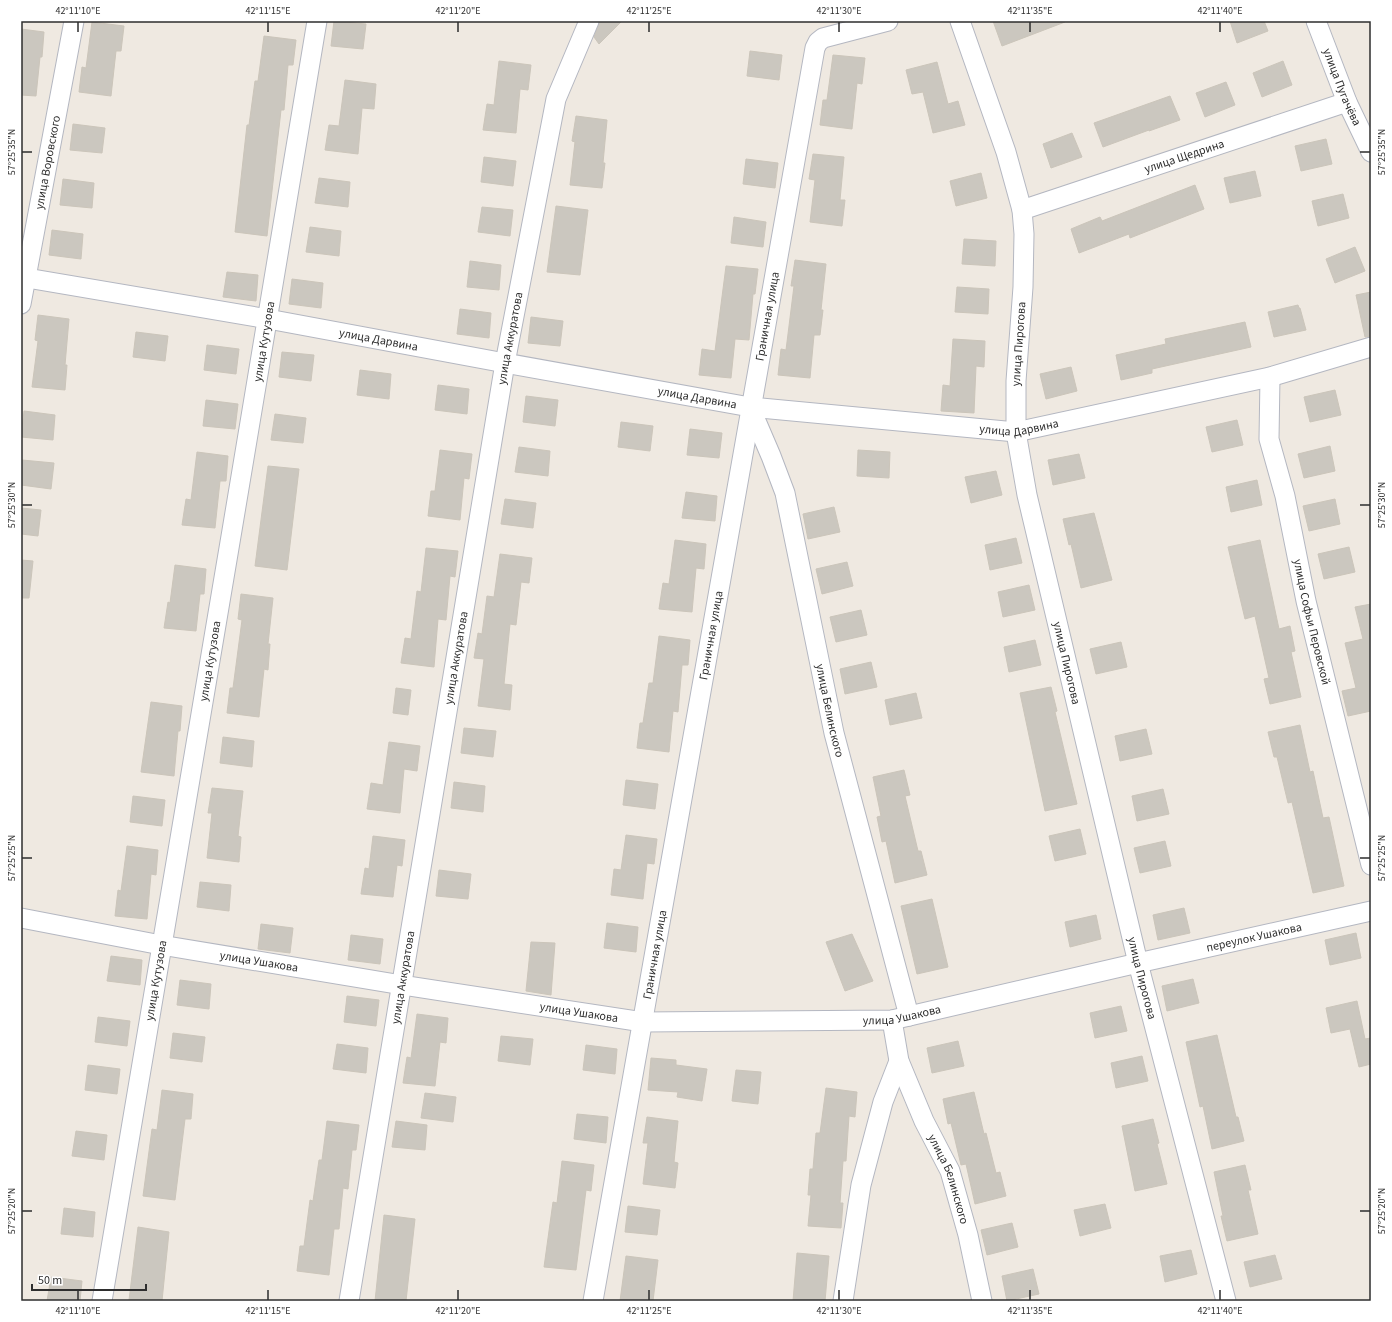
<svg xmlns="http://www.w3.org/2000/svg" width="1392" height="1322" viewBox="0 0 1392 1322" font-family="'Source Sans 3',sans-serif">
<rect width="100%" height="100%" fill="#efe9e1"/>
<g fill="#cbc7bf" stroke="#cbc5ba">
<polygon points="334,21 366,24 363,49 331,46"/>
<polygon points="600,21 622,21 599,44 594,37"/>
<polygon points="993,21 1065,21 1065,22 1002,46"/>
<polygon points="1230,21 1264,21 1268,31 1237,43"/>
<polygon points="92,22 124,26 121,51 116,51 111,96 79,92 82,67 86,68"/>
<polygon points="21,29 44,32 42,57 40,57 36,96 21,95"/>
<polygon points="264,36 296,40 293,65 288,65 284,110 281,110 267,236 235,232 247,125 249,125 255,81 258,81"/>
<polygon points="750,51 782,55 779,80 747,76"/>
<polygon points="833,55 865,58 862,84 857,83 852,129 820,125 823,100 827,100"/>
<polygon points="499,61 531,65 528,90 520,89 516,133 483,130 487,104 494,105"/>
<polygon points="1283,61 1292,85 1262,97 1253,73"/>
<polygon points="937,62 948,104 958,101 965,125 933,133 923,92 912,94 906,70"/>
<polygon points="345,80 376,84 374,109 362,108 358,154 325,150 329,125 339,126"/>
<polygon points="1226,82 1235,105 1205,117 1196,93"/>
<polygon points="1170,96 1180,120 1149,131 1149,130 1103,147 1094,123"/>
<polygon points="576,116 607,120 603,163 605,163 602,188 570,185 575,142 572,141"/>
<polygon points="73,124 105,128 102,153 70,150"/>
<polygon points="1072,133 1082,157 1051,168 1043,144"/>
<polygon points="1326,139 1332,164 1301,171 1295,146"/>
<polygon points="813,154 844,157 840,200 845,200 842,226 810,222 815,180 809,179"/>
<polygon points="484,157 516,161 513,186 481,182"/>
<polygon points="746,159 778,163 775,188 743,184"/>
<polygon points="1255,171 1261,196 1230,203 1224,178"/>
<polygon points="981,173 987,198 956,206 950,181"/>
<polygon points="319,178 350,182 348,207 315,203"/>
<polygon points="63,179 94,183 92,208 60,205"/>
<polygon points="1195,185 1204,209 1130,238 1129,234 1079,253 1071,229 1100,217 1102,221"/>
<polygon points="1343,194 1349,218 1318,226 1312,201"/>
<polygon points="556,206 588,210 580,275 547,272"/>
<polygon points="482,207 513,210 510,236 478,232"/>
<polygon points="734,217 766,222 763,247 731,243"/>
<polygon points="310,227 341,231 339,256 306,252"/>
<polygon points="52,230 83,234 81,259 49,255"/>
<polygon points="964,239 996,241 995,266 962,264"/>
<polygon points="1355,247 1365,271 1335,283 1326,259"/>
<polygon points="795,260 826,264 821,310 823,310 820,335 814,335 810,378 778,375 781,349 786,350 794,286 791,286"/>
<polygon points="470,261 501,265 499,290 467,287"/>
<polygon points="726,266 758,269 755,294 753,294 749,340 735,339 731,378 699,375 702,349 715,351"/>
<polygon points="227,272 258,275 256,301 223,297"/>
<polygon points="292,279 323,283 321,308 289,304"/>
<polygon points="957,287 989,289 988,314 955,312"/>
<polygon points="1371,292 1371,336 1365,337 1356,295"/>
<polygon points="1298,305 1299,308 1300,308 1306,330 1274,337 1268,312"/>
<polygon points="460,309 491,313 489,338 457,334"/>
<polygon points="38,315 69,319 65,365 67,365 65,390 32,387 38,341 35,340"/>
<polygon points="531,317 563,321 560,346 528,343"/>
<polygon points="1245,322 1251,347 1152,369 1152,373 1121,380 1116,355 1166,344 1165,339"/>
<polygon points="136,332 168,336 165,361 133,357"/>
<polygon points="953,339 985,341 984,367 976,366 974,413 941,411 943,385 950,386"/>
<polygon points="207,345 239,349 236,374 204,370"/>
<polygon points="282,352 314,355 311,381 279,377"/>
<polygon points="1071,367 1077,391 1046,399 1040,374"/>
<polygon points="360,370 391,374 389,399 357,395"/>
<polygon points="438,385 469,389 467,414 435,410"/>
<polygon points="1335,390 1341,415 1310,422 1304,397"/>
<polygon points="526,396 558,400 555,426 523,422"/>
<polygon points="206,400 238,404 235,429 203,426"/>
<polygon points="24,411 55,415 53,440 21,437"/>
<polygon points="275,414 306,418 303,443 271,440"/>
<polygon points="1237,420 1243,445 1212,452 1206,427"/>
<polygon points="621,422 653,426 650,451 618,447"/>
<polygon points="690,429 722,433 719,458 687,455"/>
<polygon points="1330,446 1335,471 1304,478 1298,454"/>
<polygon points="519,447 550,451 548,476 515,472"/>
<polygon points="440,450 472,454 469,479 464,478 460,520 428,516 431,491 435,491"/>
<polygon points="858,450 890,452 889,478 857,476"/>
<polygon points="197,452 228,456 226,481 220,481 215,528 182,525 186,499 191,500"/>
<polygon points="1079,454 1085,478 1053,485 1048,460"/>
<polygon points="22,460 54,463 51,489 21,485"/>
<polygon points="268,466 299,469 287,570 255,566"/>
<polygon points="996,471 1002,495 971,503 965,477"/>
<polygon points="1257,480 1262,505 1231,512 1226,487"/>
<polygon points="686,492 717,496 715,521 682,518"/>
<polygon points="505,499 536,503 533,528 501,524"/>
<polygon points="1335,499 1340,524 1309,531 1303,506"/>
<polygon points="834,507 840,532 808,539 803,514"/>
<polygon points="21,508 41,510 38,536 21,534"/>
<polygon points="1094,513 1112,580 1081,588 1071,544 1069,545 1063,519"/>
<polygon points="1016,538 1022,563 990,570 985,545"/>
<polygon points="675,540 706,544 704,569 696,568 692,612 659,609 663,583 669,584"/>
<polygon points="1260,540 1279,629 1290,626 1295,651 1291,652 1301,697 1270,704 1264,679 1269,678 1255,616 1245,619 1228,547"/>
<polygon points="1349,547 1355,572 1324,579 1318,554"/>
<polygon points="426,548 458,551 455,577 450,576 446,620 438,619 434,667 401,663 405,638 411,639 417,591 421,592"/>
<polygon points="500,554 532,558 529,583 521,582 516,625 510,624 504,684 512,685 510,710 478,706 484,659 474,658 478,633 482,634 487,596 494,597"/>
<polygon points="21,560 33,561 29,598 21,598"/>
<polygon points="847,562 853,586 822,594 816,569"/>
<polygon points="175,565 206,569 204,594 200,594 196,631 164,628 168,602 170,603"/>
<polygon points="1029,585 1035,610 1003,617 998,592"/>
<polygon points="241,594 273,598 268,644 270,644 268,670 264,669 259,717 227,713 230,688 233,688 242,620 238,619"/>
<polygon points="1371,604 1371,711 1348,716 1342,691 1356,688 1345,643 1363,639 1355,607"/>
<polygon points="861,610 867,635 836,642 830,617"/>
<polygon points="659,636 690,640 688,665 682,665 678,712 673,711 669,752 637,748 640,723 643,723 649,683 653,683"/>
<polygon points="1035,640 1041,665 1009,672 1004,647"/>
<polygon points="1121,642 1127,667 1096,674 1090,649"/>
<polygon points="871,662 877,687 845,694 840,669"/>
<polygon points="1051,687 1057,711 1055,712 1077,804 1045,811 1020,693"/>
<polygon points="396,688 411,690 408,715 393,713"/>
<polygon points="916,693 922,718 890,725 885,700"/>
<polygon points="151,702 182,706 180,731 178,731 174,776 141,772"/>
<polygon points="1300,725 1310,772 1313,771 1323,818 1329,817 1344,886 1313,893 1292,802 1288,803 1277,757 1274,757 1268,732"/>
<polygon points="464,728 496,731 493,757 461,753"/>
<polygon points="1146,729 1152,754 1120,761 1115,736"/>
<polygon points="223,737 254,741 252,767 220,763"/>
<polygon points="389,742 420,746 417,771 404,769 400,813 367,809 371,783 383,785"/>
<polygon points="904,770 910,795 905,796 918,851 921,851 927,875 895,883 886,841 882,842 877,817 881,816 873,777"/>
<polygon points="626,780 658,784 655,809 623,805"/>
<polygon points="454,782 485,786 483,812 451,808"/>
<polygon points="212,788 243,791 238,836 241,837 239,862 207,858 212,813 208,813"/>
<polygon points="1163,789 1169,814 1137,821 1132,796"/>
<polygon points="133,796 165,800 162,826 130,822"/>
<polygon points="1080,829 1086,854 1055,861 1049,836"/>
<polygon points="626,835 657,839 654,864 647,863 643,899 611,895 614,869 621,870"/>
<polygon points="373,836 405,840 402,866 397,865 393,897 361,894 365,868 369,869"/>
<polygon points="1165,841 1171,866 1140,873 1134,848"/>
<polygon points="127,846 158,850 156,875 151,874 147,919 115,916 118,890 121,891"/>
<polygon points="439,870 471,874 468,899 436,896"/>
<polygon points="200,882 231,885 229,911 197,907"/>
<polygon points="932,899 948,967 917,974 901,906"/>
<polygon points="1184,908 1190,933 1158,940 1153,915"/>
<polygon points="1096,915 1101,939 1070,947 1065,922"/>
<polygon points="607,923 638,927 636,952 604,948"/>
<polygon points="261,924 293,928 290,953 258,949"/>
<polygon points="1356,933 1361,958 1330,965 1325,940"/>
<polygon points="852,934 873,981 845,991 826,942"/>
<polygon points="351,935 383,939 380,964 348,960"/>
<polygon points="531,942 555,943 551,995 526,991"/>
<polygon points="111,956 142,960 140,985 107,981"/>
<polygon points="1193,979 1199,1003 1167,1011 1162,986"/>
<polygon points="180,980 211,984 209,1009 177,1005"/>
<polygon points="347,996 379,1000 376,1026 344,1022"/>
<polygon points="1357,1001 1365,1039 1371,1038 1371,1064 1359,1067 1350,1029 1331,1033 1326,1008"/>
<polygon points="1121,1006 1127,1031 1095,1038 1090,1013"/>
<polygon points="417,1014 448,1018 446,1043 440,1042 435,1086 403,1083 407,1057 411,1058"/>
<polygon points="98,1017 130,1021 127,1046 95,1042"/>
<polygon points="173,1033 205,1037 202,1062 170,1058"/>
<polygon points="1217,1035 1236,1117 1238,1117 1244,1141 1212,1149 1203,1106 1200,1107 1186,1042"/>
<polygon points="501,1036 533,1039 530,1065 498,1061"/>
<polygon points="958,1041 964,1066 932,1073 927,1048"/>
<polygon points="337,1044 368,1048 366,1073 333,1069"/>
<polygon points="586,1045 617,1049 615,1074 583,1070"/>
<polygon points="1142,1056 1148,1081 1116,1088 1111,1063"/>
<polygon points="651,1058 676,1060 676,1065 707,1069 702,1101 677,1097 678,1092 648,1090"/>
<polygon points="88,1065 120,1069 117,1094 85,1090"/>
<polygon points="736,1070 761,1072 758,1104 732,1101"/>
<polygon points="826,1088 857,1092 855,1117 849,1116 846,1161 843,1161 840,1203 843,1203 841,1228 808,1226 811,1195 808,1195 810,1169 813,1169 816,1133 820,1133"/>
<polygon points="162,1090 193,1094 191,1119 185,1119 175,1200 143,1196 152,1129 157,1130"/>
<polygon points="974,1092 984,1134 986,1133 996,1173 1000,1172 1006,1196 975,1204 966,1164 961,1165 951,1123 948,1124 943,1099"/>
<polygon points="425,1093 456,1097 453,1122 421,1118"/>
<polygon points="577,1114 608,1117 606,1143 574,1139"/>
<polygon points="647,1117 678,1121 674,1162 678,1163 675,1188 643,1184 648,1143 643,1143"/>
<polygon points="1153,1119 1159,1143 1157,1144 1167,1184 1135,1191 1122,1126"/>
<polygon points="327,1121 359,1125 356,1150 352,1150 348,1189 343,1188 339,1229 334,1229 329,1275 297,1271 300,1246 304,1246 310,1200 313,1201 319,1160 322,1160"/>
<polygon points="396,1121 427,1125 425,1150 392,1147"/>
<polygon points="76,1131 107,1135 104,1160 72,1156"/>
<polygon points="562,1161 594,1165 591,1191 586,1190 576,1270 544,1267 553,1202 557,1203"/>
<polygon points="1245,1165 1251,1190 1248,1190 1258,1234 1227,1241 1221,1216 1223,1216 1214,1172"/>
<polygon points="1105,1204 1111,1228 1080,1236 1074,1210"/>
<polygon points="628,1206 660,1210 657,1235 625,1232"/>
<polygon points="64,1208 95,1212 93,1237 61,1234"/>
<polygon points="384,1215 415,1219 406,1301 375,1301"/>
<polygon points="1012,1223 1018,1247 987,1255 981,1230"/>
<polygon points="138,1227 169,1232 162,1301 129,1300"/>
<polygon points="1191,1250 1197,1274 1165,1282 1160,1256"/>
<polygon points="797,1253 829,1256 825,1301 793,1301"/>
<polygon points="1275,1255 1282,1279 1250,1287 1244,1262"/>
<polygon points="626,1256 658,1260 653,1301 620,1301"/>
<polygon points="1033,1269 1039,1294 1007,1301 1002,1276"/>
<polygon points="51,1277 82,1281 80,1301 47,1301"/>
</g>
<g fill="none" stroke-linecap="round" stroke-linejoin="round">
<g stroke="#b4b7c1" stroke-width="21">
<g id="minor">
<path id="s1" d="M960,21l46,131 16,58 2,24 -1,53 -7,94v51l11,63 111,468 88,338"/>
<path id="s2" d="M1316,21l31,81 24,50"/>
<path id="s3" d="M1022,210l325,-108"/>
<path id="s4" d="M21,277l247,42 237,44 245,44 266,25 254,-55 101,-30"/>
<path id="s5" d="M21,304l53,-283"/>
<path id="s6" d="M1270,377l-1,62 16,57 21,105 65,264"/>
<path id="s7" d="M750,407l21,49 14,37 49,240 75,283"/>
<path id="s8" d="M21,918l140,27 241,40 241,37 249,-2 246,-57 233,-52"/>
<path id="s9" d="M892,1020l7,41 25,60 26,50 18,64 14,66"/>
<path id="s10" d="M102,1301c71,-427 145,-853 215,-1280"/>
<path id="s11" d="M349,1301l156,-938 51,-264 33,-78"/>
<path id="s12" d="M593,1301c75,-417 147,-835 222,-1253l3,-6 5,-4 65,-17"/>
<polyline points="843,1301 861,1185 883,1102 899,1061"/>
</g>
</g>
<use href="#minor" stroke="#fff" stroke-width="19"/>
</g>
<path fill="none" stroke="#2e2e2e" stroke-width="1.5" d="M78,22v10M268,22v10M458,22v10M649,22v10M839,22v10M1030,22v10M1220,22v10M22,152h10M1360,152h10M22,505h10M1360,505h10M22,858h10M1360,858h10M22,1211h10M1360,1211h10M78,1290v10M268,1290v10M458,1290v10M649,1290v10M839,1290v10M1030,1290v10M1220,1290v10"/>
<g text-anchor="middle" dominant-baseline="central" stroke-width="4" stroke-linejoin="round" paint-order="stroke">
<g font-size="12" fill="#2e2e2e" stroke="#fff">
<text stroke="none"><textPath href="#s2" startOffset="71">улица Пугачёва</textPath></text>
<text stroke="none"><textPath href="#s3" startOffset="171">улица Щедрина</textPath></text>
<text stroke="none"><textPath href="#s5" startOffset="144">улица Воровского</textPath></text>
<text stroke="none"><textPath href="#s12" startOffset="1000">Граничная улица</textPath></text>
<text stroke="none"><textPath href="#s11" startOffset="976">улица Аккуратова</textPath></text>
<text stroke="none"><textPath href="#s4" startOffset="363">улица Дарвина</textPath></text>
<text stroke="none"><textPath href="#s10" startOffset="973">улица Кутузова</textPath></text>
<text transform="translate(1019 344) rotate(-86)">улица Пирогова</text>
<text stroke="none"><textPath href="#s4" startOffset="687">улица Дарвина</textPath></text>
<text stroke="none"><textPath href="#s4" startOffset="1011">улица Дарвина</textPath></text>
<text stroke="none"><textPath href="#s6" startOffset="250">улица Софьи Перовской</textPath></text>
<text stroke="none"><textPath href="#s12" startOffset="676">Граничная улица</textPath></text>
<text stroke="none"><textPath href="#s11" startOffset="652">улица Аккуратова</textPath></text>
<text stroke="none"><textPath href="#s10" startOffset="649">улица Кутузова</textPath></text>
<text stroke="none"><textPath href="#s1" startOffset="658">улица Пирогова</textPath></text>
<text stroke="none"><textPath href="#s7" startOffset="315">улица Белинского</textPath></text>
<text stroke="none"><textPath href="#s8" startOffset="1251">переулок Ушакова</textPath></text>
<text stroke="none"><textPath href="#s12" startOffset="352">Граничная улица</textPath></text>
<text stroke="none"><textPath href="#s8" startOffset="242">улица Ушакова</textPath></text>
<text stroke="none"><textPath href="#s11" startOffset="328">улица Аккуратова</textPath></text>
<text stroke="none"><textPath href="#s1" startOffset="982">улица Пирогова</textPath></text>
<text stroke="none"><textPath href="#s10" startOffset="325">улица Кутузова</textPath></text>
<text stroke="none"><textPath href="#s8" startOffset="566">улица Ушакова</textPath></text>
<text stroke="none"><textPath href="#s8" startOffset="890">улица Ушакова</textPath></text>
<text stroke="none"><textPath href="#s9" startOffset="170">улица Белинского</textPath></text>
</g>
</g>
<rect width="1392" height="1322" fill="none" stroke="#ffffff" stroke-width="44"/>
<path d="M32 1284v6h114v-6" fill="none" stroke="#2e2e2e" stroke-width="2"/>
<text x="38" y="1284" font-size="12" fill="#2e2e2e" stroke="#ffffff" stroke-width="3" paint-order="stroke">50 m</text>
<rect x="22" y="22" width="1348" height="1278" fill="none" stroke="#2e2e2e" stroke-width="1.5"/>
<g font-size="10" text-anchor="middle" fill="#2e2e2e">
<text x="78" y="14">42°11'10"E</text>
<text x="268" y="14">42°11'15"E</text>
<text x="458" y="14">42°11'20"E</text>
<text x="649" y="14">42°11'25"E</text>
<text x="839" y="14">42°11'30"E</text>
<text x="1030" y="14">42°11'35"E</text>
<text x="1220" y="14">42°11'40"E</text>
<text transform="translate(11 152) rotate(-90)" y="4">57°25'35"N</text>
<text transform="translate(1381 152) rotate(-90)" y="4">57°25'35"N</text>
<text transform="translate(11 505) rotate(-90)" y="4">57°25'30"N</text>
<text transform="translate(1381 505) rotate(-90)" y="4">57°25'30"N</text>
<text transform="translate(11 858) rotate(-90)" y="4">57°25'25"N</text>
<text transform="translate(1381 858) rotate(-90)" y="4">57°25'25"N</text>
<text transform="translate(11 1211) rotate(-90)" y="4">57°25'20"N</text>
<text transform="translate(1381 1211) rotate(-90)" y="4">57°25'20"N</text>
<text x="78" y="1314">42°11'10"E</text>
<text x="268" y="1314">42°11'15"E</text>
<text x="458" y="1314">42°11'20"E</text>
<text x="649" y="1314">42°11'25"E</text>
<text x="839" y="1314">42°11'30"E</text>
<text x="1030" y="1314">42°11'35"E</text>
<text x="1220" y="1314">42°11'40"E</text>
</g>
</svg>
